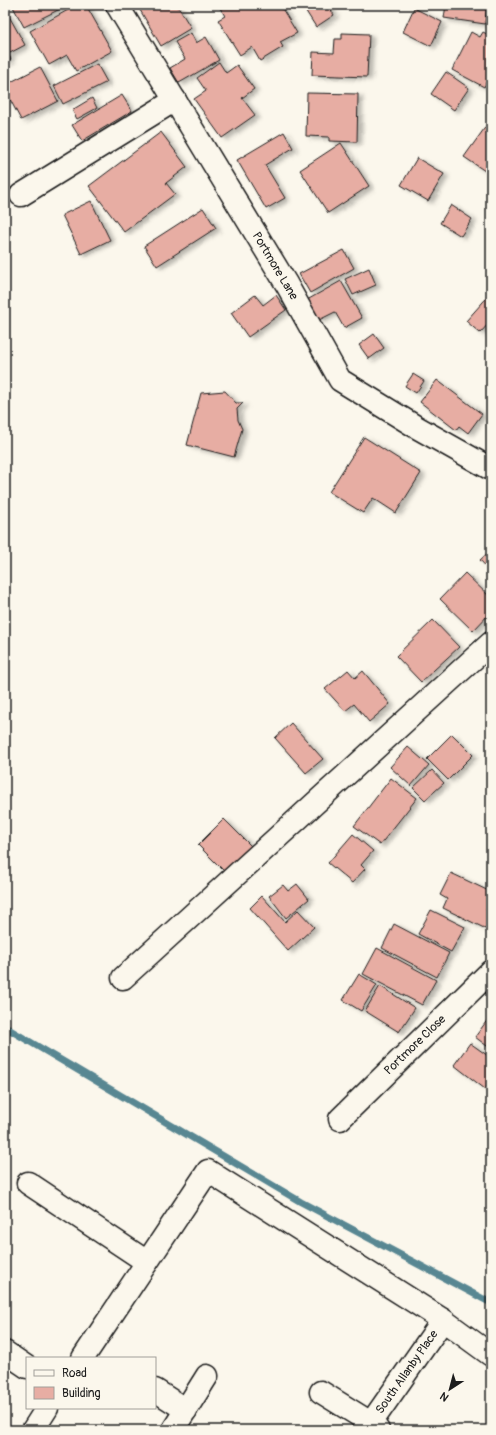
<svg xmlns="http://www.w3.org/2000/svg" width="496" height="1435" viewBox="0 0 496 1435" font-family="Pangolin,sans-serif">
<defs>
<filter id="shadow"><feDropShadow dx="4.5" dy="2.5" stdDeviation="2" flood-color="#0004"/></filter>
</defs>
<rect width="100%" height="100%" fill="#fbf7ec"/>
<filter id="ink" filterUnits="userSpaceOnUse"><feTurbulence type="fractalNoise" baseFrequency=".025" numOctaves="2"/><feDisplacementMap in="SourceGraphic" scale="8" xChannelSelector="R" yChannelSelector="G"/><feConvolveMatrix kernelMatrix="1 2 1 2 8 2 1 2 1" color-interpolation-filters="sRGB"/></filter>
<g filter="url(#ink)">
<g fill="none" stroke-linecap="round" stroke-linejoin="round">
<polyline stroke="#598792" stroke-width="7" points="5,1027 301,1202 491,1303"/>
</g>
<g fill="#e7ada3" stroke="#1c1c1c" filter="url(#shadow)">
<polygon points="12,5 68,5 24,27"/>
<polygon points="77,5 86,5 112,51 76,71 67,55 49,65 30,31"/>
<polygon points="149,5 177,5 191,28 161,46 140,10"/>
<polygon points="218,5 280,5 297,33 280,42 283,47 260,61 252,47 240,55 218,20 225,16"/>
<polygon points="302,5 328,5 334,15 316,27"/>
<polygon points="446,5 487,5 485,24 444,18"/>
<polygon points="414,8 442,22 431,46 403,32"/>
<polygon points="5,9 25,45 8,54 11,59 5,62"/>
<polygon points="471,32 480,37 483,32 491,36 491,73 484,87 452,70"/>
<polygon points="191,33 196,43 206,37 219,60 179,83 170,68 185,59 175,42"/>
<polygon points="342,33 369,34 367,77 312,75 313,52 334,53 335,39 342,39"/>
<polygon points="219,62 226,73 237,65 254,89 242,98 255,115 222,138 194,99 206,91 197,78"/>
<polygon points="97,64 107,82 63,104 54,86"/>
<polygon points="40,67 58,101 21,120 5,90 5,85"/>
<polygon points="446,72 469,88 454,110 431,94"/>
<polygon points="307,93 358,94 357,142 329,141 329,137 306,136"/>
<polygon points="122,95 132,111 82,141 72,125"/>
<polygon points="92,98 97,108 77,119 72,110"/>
<polygon points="489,122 491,123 491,169 488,173 464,157"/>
<polygon points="161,132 187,167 166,183 175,194 124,232 89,186"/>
<polygon points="284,132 293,148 265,165 285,198 266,209 237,160"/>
<polygon points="341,143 369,186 328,213 300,170"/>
<polygon points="417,158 444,174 428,201 401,185"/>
<polygon points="91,201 110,240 81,254 62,215"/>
<polygon points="451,205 472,219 461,236 440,223"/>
<polygon points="203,208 216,228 157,266 144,246"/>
<polygon points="344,250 354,268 310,293 299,274"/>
<polygon points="369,268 376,285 353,295 345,279"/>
<polygon points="341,281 362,318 344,328 335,312 319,320 307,300"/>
<polygon points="491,293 491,321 480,333 466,321"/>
<polygon points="255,295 263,305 276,295 286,310 248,337 231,313"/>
<polygon points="374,334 384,348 369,359 359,345"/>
<polygon points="413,374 424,381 416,393 405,386"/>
<polygon points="437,380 482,414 468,433 459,426 456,430 420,402"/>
<polygon points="225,391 236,403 243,403 237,409 238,420 242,429 234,457 187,445 201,393"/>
<polygon points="364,437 421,473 396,513 373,498 363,513 329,492"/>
<polygon points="491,550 491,572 480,560"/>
<polygon points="465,573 491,598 491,612 473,631 440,599"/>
<polygon points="433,620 459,647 421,682 396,656"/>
<polygon points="348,670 355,678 363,671 390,704 369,722 354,704 345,711 325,689"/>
<polygon points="291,723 323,759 306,773 275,738"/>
<polygon points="452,734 473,755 448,780 427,759"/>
<polygon points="408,747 429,765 411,786 390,767"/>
<polygon points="432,770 444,783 425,800 413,788"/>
<polygon points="391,778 417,798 380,845 354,826"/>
<polygon points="224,819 251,846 225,872 198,845"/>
<polygon points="353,834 373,851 361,865 365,869 352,883 328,863"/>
<polygon points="451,873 491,892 491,900 486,910 491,912 491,919 486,929 443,908 447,899 440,895"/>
<polygon points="297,884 309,899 286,918 269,896 283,885 288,891"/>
<polygon points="262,896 285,922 298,910 314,927 288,951 250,908"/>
<polygon points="431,910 465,927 451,952 418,934"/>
<polygon points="394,924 449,953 437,977 382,948"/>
<polygon points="377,948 436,980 422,1005 363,974"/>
<polygon points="359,974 377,985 361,1011 343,1000"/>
<polygon points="380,986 415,1008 399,1032 365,1011"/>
<polygon points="491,1015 491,1049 475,1037"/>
<polygon points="470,1043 491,1058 491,1082 485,1089 454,1065"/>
</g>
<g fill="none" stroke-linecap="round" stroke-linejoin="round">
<g stroke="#1c1c1c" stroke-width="25">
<g id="minor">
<polyline points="117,5 287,285 340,380 418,428 491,469"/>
<polyline points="21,195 175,100"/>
<polyline points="123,978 491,643"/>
<polyline points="340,1119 491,971"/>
<polyline points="28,1183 147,1262"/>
<polyline points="5,1352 27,1367"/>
<polyline points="83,1358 208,1171 443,1320 491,1355"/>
<polyline points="155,1390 186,1410"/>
<polyline points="321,1392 371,1423 378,1430"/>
<polyline points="371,1423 443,1320"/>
<polyline points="33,1430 47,1408"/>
<polyline points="173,1430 207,1376"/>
</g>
</g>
<use href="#minor" stroke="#fbf7ec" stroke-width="22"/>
</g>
</g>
<g text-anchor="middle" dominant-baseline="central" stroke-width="4" stroke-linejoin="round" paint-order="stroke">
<g font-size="12" fill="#1c1c1c" stroke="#fbf7ec">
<text transform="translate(275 266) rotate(59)">Portmore Lane</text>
<text transform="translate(415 1045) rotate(-44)">Portmore Close</text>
<text transform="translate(407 1372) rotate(-55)">South Allanby Place</text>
</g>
</g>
<rect width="496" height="1435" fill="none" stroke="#fbf7ec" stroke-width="20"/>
<rect x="10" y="10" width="476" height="1415" fill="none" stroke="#1c1c1c" stroke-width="1.5" filter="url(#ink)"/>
<rect x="26" y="1357" width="130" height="52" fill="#fbf7ec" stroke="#a29f99"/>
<rect x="34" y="1370" width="20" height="6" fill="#fbf7ec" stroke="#a29f99"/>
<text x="62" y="1377" font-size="12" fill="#1c1c1c">Road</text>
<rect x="34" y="1387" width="20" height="12" fill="#e7ada3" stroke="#a29f99"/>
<text x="62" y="1397" font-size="12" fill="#1c1c1c">Building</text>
<g transform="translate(450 1389) rotate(216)" stroke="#fbf7ec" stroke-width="3" paint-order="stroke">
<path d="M0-3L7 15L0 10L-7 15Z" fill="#1c1c1c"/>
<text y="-6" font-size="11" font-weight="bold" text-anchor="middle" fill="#1c1c1c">N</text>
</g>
</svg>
